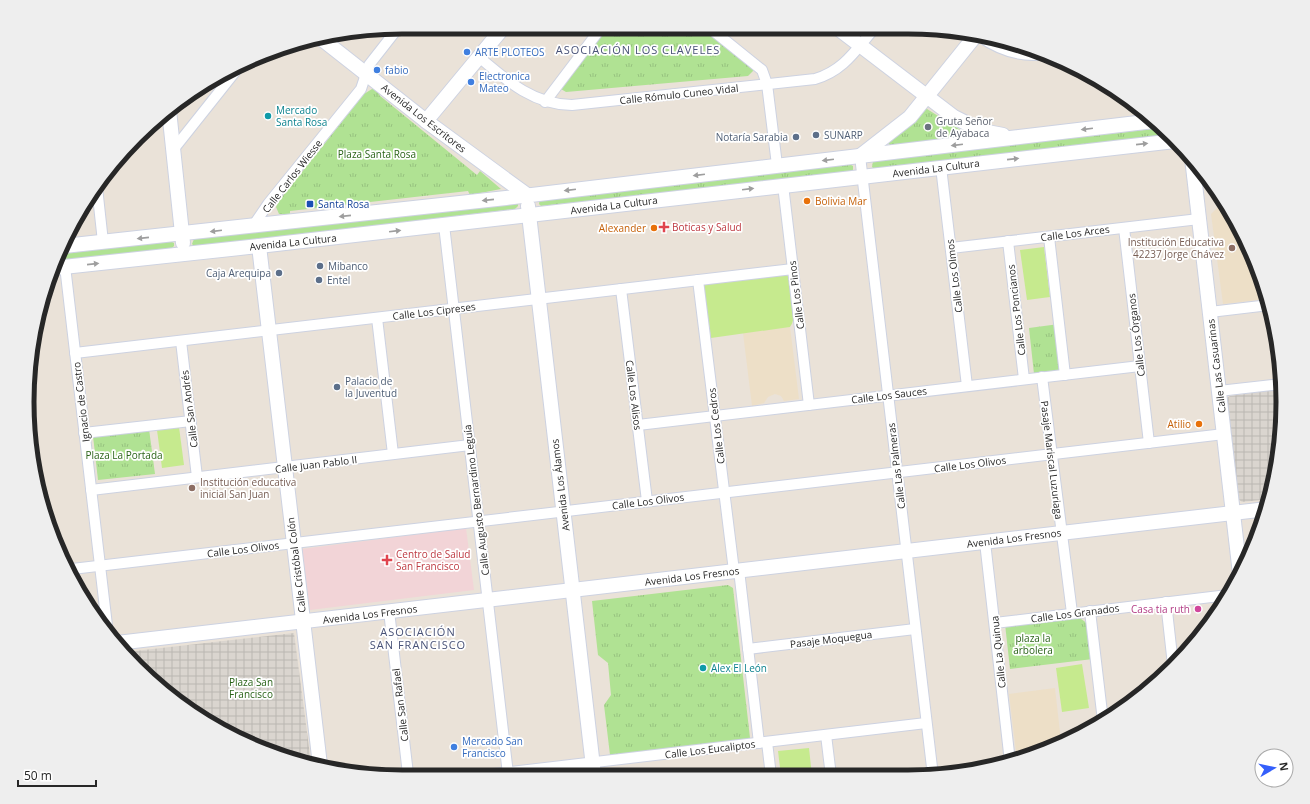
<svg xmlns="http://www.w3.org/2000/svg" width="1310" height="804" viewBox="0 0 1310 804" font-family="'Open Sans',sans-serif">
<defs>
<pattern id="park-tufts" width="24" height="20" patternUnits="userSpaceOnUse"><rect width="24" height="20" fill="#b0e293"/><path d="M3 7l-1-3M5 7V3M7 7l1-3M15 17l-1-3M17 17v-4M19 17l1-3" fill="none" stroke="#97c27f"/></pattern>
<pattern id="plaza-grid" width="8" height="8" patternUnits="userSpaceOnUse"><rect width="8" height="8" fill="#dad5cf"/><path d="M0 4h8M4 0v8" fill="none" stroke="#bbb7b2"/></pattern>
</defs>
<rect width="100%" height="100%" fill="#eae2d8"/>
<g fill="#eddfc7">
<polygon points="1210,182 1233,214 1263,281 1267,299 1223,304 1211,214 1218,207 1217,194 1210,189"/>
<polygon points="790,327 799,399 784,401 781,396 775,394 768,397 764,403 752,406 743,333"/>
<polygon points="1055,688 1061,741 1017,759 1009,694"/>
</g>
<polygon fill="#f2d4d7" points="466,528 474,590 310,610 302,549"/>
<g fill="#b0e293">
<polygon points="518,203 518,206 515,209 195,247 192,244 194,239"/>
<polygon points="170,241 174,243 174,246 171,249 56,262 61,254"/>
</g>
<g fill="url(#park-tufts)">
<polygon points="602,28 709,29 752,64 753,71 748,76 566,92 561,89"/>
<polygon points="372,89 382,91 379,95 477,175 480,171 501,189 470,195 468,191 290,211 290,214 279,214 276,207 279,201 364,94"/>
<polygon points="927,109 962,131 966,135 963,140 891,147 888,142 923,110"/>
<polygon points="1161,128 1169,135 874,169 872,167 873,161"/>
<polygon points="849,164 853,166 853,170 850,173 541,206 539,204 540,198"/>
<polygon points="1059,324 1065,370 1034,374 1029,328"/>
<polygon points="149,429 155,474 98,480 93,436"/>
<polygon points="728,585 733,588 750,738 748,741 610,755 604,705 611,695 608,663 598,655 592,601"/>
<polygon points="1077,616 1088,624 1093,659 1010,669 1005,624"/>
</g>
<g fill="#c6ea8e">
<polygon points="1044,247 1050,297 1027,300 1020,250"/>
<path d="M784,274l4,2c4,13 11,39 2,51l-79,11 -8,-53 2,-3z"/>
<polygon points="179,427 184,465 162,468 157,430"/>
<polygon points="1082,664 1089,708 1062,712 1056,668"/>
<polygon points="809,748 812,776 781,776 778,751"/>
</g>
<g fill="url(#plaza-grid)">
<polygon points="1281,389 1282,426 1270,499 1242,502 1238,499 1225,399 1230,396"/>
<polygon points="294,633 311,763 259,749 174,700 126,652"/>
</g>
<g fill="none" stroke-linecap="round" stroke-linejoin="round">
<g stroke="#cdd2e1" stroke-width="12">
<g id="street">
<polyline points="711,29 762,70 767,84 777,165"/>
<path d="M979,36c20,14 41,22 66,18"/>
<path d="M479,57c28,24 55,48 93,48l243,-26c28,-8 40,-28 58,-49"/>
<polyline points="545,102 601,28"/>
<polyline points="173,150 235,72"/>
<polyline points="860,156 933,776"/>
<polyline points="941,167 967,386"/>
<polyline points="783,185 809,405"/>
<polyline points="97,187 103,242"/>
<polyline points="444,225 508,774"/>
<polyline points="253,226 268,204 361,89 369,65 398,28"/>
<polyline points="1124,228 1149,443"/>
<polyline points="1049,237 1065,375"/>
<polyline points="1008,241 1024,379"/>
<polyline points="951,248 1199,219"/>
<polyline points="65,266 108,634"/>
<polyline points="698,280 734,571"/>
<polyline points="621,289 647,501"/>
<polyline points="1210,312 1269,305"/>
<polyline points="377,318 393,454"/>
<polyline points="181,341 197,477"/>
<polyline points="75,353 793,269"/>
<polyline points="1042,377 1072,613"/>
<polyline points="1219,391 1281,384"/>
<polyline points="638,425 1140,366"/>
<polyline points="84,433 191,421"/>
<polyline points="91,490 470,445"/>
<polyline points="985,542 1010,762"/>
<polyline points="72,569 1224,434"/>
<polyline points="739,570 759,743"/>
<polyline points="1166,602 1173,665"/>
<polyline points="389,611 408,774"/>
<polyline points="1090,611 1103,721"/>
<polyline points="995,623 1228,595"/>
<polyline points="748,649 915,629"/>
<polyline points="826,735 831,776"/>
<polyline points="767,742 771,776"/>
<polyline points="494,774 926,723"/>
</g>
</g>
<g stroke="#cdd2e1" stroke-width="16">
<g id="secondary">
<polyline points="840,30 954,117 982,131 1003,135"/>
<polyline points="323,40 426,121 527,195"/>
<polyline points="169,110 183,243"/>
<polyline points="426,121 503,28"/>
<polyline points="860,156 910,117 976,35"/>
<polyline points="1192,158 1240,574"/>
<polyline points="528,206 594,775"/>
<polyline points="64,246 506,198 1154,121"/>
<polyline points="259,246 320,765"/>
<polyline points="54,268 259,246 1175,141"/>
<polyline points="117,643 1267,509"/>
</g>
</g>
<use href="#street" stroke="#fff" stroke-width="10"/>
<use href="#secondary" stroke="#fff" stroke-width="14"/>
</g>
<defs><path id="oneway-solid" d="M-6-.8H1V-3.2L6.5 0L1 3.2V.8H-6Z"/></defs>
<g fill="#9e9e9e">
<use href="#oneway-solid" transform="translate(1087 129) rotate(173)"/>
<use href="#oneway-solid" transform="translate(1142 144) rotate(-6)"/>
<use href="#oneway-solid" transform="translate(957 145) rotate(173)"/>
<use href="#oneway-solid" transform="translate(1013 159) rotate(-6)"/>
<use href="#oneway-solid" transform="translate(828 160) rotate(173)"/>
<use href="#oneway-solid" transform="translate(699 175) rotate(173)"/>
<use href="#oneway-solid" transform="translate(748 189) rotate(-7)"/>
<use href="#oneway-solid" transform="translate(570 190) rotate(173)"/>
<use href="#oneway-solid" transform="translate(488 200) rotate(174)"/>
<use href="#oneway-solid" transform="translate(345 216) rotate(174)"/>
<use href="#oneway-solid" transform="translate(216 231) rotate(173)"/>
<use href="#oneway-solid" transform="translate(395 231) rotate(-7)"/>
<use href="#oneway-solid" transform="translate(143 238) rotate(174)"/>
<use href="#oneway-solid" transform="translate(93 264) rotate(-6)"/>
</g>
<g fill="#3f7fe0" stroke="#fff" stroke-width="1.5">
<circle cx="467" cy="52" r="4"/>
<circle cx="377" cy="70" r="4"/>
<circle cx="471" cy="82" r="4"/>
<circle cx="454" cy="747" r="4"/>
</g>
<g fill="#0f9aa8" stroke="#fff" stroke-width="1.5">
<circle cx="268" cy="116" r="4"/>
<circle cx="703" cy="668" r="4"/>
</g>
<circle fill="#6b7280" stroke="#fff" stroke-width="1.5" cx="928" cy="127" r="4"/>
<g fill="#5c6f8a" stroke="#fff" stroke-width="1.5">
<circle cx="816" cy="135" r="4"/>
<circle cx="796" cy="137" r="4"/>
<circle cx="320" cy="266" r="4"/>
<circle cx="279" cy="273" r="4"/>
<circle cx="319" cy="280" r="4"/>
<circle cx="337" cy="387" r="4"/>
</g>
<g fill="#e8710a" stroke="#fff" stroke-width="1.5">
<circle cx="807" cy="201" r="4"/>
<circle cx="654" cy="228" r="4"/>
<circle cx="1199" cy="424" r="4"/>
</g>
<rect fill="#1a4fb4" stroke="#fff" stroke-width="1.5" x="306" y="200" width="8" height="8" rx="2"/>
<g fill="#e0444e" stroke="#fff" stroke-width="1.5">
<path d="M662 221h4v4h4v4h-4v4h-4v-4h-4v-4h4z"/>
<path d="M385 554h4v4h4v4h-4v4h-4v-4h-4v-4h4z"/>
</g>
<g fill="#8d6e63" stroke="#fff" stroke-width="1.5">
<circle cx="1232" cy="248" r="4"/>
<circle cx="192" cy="488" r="4"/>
</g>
<circle fill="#d1479c" stroke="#fff" stroke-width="1.5" cx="1198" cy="609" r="4"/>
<g text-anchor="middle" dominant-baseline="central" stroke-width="3.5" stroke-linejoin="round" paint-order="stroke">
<g font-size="10" fill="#366cbe" stroke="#fff" text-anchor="start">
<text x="475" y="52">ARTE PLOTEOS</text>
<text x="385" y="70">fabio</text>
<text x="479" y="76">Electronica<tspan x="479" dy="12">Mateo</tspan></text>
<text x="462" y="741">Mercado San<tspan x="462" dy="12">Francisco</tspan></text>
</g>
<g font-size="10" fill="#272727" stroke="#fff">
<text transform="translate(679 94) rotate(-6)">Calle Rómulo Cuneo Vidal</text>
<text transform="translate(424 118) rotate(38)">Avenida Los Escritores</text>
<text transform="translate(936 168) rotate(-7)">Avenida La Cultura</text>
<text transform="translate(292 176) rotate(-52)">Calle Carlos Wiesse</text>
<text transform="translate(614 205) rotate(-7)">Avenida La Cultura</text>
<text transform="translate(1075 233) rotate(-7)">Calle Los Arces</text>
<text transform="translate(293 242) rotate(-6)">Avenida La Cultura</text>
<text transform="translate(954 276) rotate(-97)">Calle Los Olmos</text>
<text transform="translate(796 295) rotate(-97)">Calle Los Pinos</text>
<text transform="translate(1016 310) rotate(-97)">Calle Los Poncianos</text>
<text transform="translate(434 311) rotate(-7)">Calle Los Cipreses</text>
<text transform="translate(1136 335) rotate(-97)">Calle Los Órganos</text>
<text transform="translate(1216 366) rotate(-97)">Calle Las Casuarinas</text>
<text transform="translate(634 395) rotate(83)">Calle Los Alisos</text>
<text transform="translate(889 395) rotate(-7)">Calle Los Sauces</text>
<text transform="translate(81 402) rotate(-97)">Ignacio de Castro</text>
<text transform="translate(189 409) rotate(-97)">Calle San Andrés</text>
<text transform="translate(716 426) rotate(-97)">Calle Los Cedros</text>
<text transform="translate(1052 460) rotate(83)">Pasaje Mariscal Luzuriaga</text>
<text transform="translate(316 464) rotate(-7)">Calle Juan Pablo II</text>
<text transform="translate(970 464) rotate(-7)">Calle Los Olivos</text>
<text transform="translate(896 466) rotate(-97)">Calle Las Palmeras</text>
<text transform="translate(560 485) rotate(-97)">Avenida Los Álamos</text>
<text transform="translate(476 500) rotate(-97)">Calle Augusto Bernardino Leguía</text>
<text transform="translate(648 501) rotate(-7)">Calle Los Olivos</text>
<text transform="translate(1014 538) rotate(-7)">Avenida Los Fresnos</text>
<text transform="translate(243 549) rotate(-7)">Calle Los Olivos</text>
<text transform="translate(296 565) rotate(-97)">Calle Cristóbal Colón</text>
<text transform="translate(692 576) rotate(-7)">Avenida Los Fresnos</text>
<text transform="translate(1075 613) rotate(-7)">Calle Los Granados</text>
<text transform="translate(370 614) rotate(-7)">Avenida Los Fresnos</text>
<text transform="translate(831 639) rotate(-7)">Pasaje Moquegua</text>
<text transform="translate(998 652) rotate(-96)">Calle La Quinua</text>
<text transform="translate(400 705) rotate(-97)">Calle San Rafael</text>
<text transform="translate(710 749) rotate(-7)">Calle Los Eucaliptos</text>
</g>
<g font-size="10" fill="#0d838f" stroke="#fff" text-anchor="start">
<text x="276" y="110">Mercado<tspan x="276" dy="12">Santa Rosa</tspan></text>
<text x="711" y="668">Alex El León</text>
</g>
<g font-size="10" fill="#5b616d" stroke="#fff" text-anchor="start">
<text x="936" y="121">Gruta Señor<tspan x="936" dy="12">de Ayabaca</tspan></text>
</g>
<g font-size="10" fill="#4e5e75" stroke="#fff" text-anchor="start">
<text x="824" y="135">SUNARP</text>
<text x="788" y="137" text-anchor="end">Notaría Sarabia</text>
<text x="328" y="266">Mibanco</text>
<text x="271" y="273" text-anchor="end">Caja Arequipa</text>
<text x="327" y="280">Entel</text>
<text x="345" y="381">Palacio de<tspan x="345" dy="12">la Juventud</tspan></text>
</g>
<g font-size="10" fill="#2a6318" stroke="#fff">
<text x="377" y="154">Plaza Santa Rosa</text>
<text x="124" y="455">Plaza La Portada</text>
<text x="1033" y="638">plaza la<tspan x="1033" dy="12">arbolera</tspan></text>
<text x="251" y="682">Plaza San<tspan x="251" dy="12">Francisco</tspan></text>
</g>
<g font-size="10" fill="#c56008" stroke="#fff" text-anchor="end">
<text x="815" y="201" text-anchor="start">Bolivia Mar</text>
<text x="646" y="228">Alexander</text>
<text x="1191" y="424">Atilio</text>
</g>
<g font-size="10" fill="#164399" stroke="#fff" text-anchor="start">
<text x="318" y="204">Santa Rosa</text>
</g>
<g font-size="10" fill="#be3a42" stroke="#fff" text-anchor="start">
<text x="672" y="227">Boticas y Salud</text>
<text x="396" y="554">Centro de Salud<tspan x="396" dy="12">San Francisco</tspan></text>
</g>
<g font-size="10" fill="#785e54" stroke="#fff" text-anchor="end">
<text x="1224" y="242">Institución Educativa<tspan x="1224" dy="12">42237 Jorge Chávez</tspan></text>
<text x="200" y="482" text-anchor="start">Institución educativa<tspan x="200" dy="12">inicial San Juan</tspan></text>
</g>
<g font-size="10" fill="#b23c85" stroke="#fff" text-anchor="end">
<text x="1190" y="609">Casa tia ruth</text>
</g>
<g font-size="11" letter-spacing="1" fill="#485277" stroke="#fff">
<text x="638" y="49">ASOCIACIÓN LOS CLAVELES</text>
<text x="418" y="631">ASOCIACIÓN<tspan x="418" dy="13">SAN FRANCISCO</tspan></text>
</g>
</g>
<path d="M0 0H1310V804H0ZM402 34H908A368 368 0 0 1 1276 402V402A368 368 0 0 1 908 770H402A368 368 0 0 1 34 402V402A368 368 0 0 1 402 34Z" fill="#eee" fill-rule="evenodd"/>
<path fill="none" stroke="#272727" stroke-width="5" d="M402 34H908A368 368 0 0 1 1276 402V402A368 368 0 0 1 908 770H402A368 368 0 0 1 34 402V402A368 368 0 0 1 402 34Z"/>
<g transform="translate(1274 768) rotate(81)"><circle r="19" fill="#ffffff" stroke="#a9a9a9"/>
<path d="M0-3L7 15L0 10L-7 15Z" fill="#345ffb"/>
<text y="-6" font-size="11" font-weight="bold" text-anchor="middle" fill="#272727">N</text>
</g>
<path d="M18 780v6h78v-6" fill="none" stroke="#272727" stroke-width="2"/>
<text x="24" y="780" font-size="12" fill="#272727" stroke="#ffffff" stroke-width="3" paint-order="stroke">50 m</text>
</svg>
